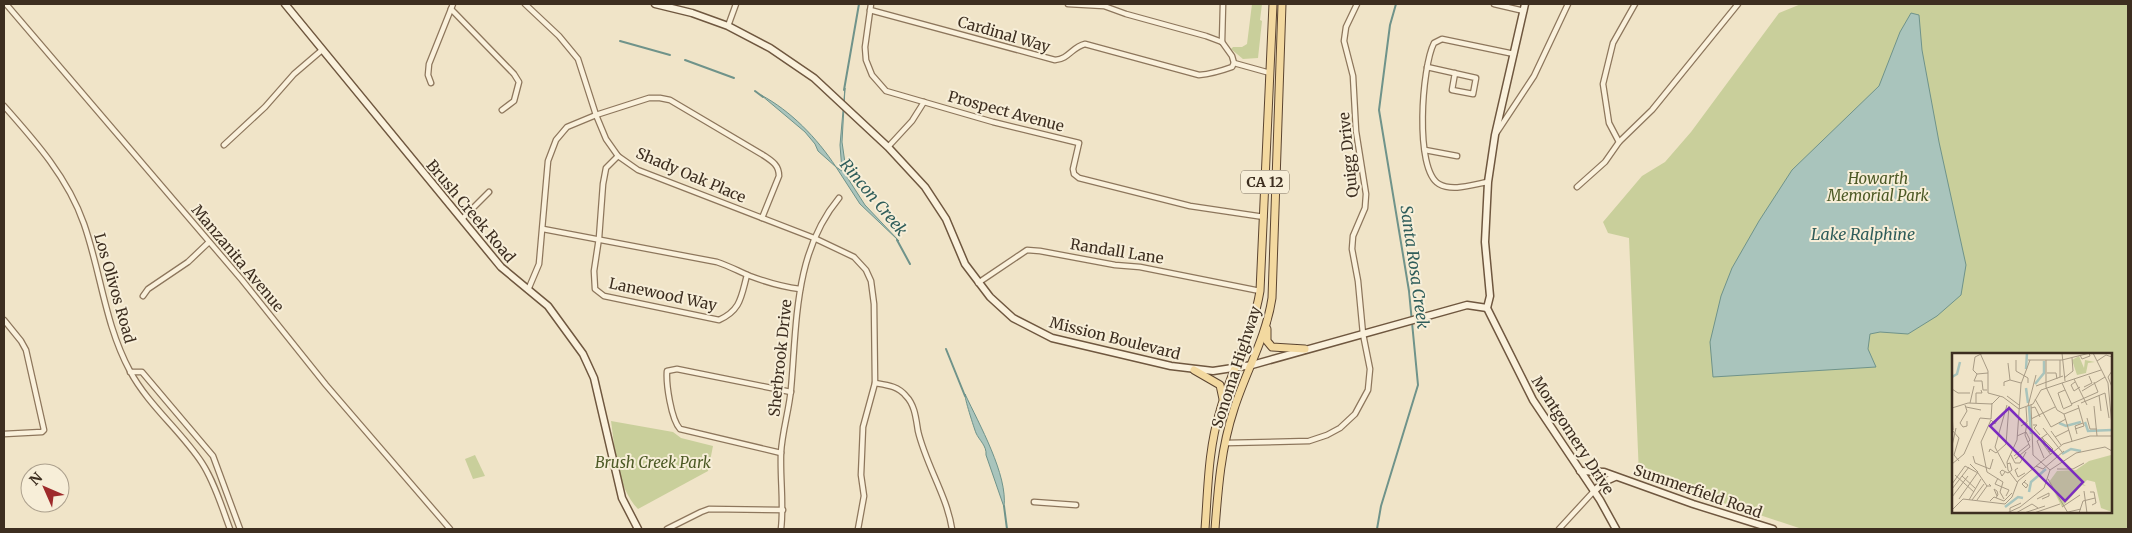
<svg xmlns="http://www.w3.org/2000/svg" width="2132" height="533" viewBox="0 0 2132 533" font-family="Merriweather,serif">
<rect width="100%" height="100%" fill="#f0e4c8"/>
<g fill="#c9cf9b" fill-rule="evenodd">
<polygon points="1252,4 1262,4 1260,20 1262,21 1258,58 1243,59 1231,49 1233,47 1242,47 1247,44"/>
<path d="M1801,4h327v525h-326l-163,-54 -10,-237 -21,-5 -5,-11 39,-46 23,-14 26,-30 88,-119zM1953,354h158v158h-158z"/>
<path d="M611,421l62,11 8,6 32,8 -5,25 -70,38c-21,-22 -23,-60 -27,-88z"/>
<polygon points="475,455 485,476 473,479 465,459"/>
</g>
<g fill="#a9c4bc" stroke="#6f938a">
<polygon points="1911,13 1919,15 1922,50 1939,142 1966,265 1961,295 1937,316 1908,334 1880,332 1870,334 1868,349 1876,367 1713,377 1710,342 1721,296 1732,268 1759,221 1792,170 1879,86 1900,32"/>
<polygon points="845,88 842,142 847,177 865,205 899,241 860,204 836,167 842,171 840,145"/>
<path d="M761,95c30,16 56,43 75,72l-18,-16 -3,-7 -10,-12z"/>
<path d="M965,394c14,30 43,81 39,113l-18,-52c1,-9 -7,-15 -10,-22 -2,-5 -12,-36 -11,-39z"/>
</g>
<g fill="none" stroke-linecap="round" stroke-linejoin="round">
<g stroke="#6f938a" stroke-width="2">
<polyline points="620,41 670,55"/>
<polyline points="685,60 734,78"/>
<polyline points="844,90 859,4"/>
<polyline points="755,91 763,97"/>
<polyline points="897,240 910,264"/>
<polyline points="946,349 965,396"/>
<polyline points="1004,506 1007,529"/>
<polyline points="1377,529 1381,506 1418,385 1409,291 1379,110 1390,25 1396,4"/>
</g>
<g stroke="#8d765c" stroke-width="7">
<g id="street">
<polyline points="6,4 242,280 326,385 450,529"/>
<polyline points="525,4 559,36 578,59 596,115 606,139 618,156 638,170 814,238 854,257 866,270 871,281 874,304 875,383 863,427 861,475 864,496 858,529"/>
<polyline points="871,4 865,47 866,60 872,75 886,91 993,122 1079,143 1073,169 1074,174 1079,178 1190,206 1264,217"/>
<polyline points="1068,4 1104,6 1126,14 1206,36 1222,42 1232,56 1234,63"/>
<polyline points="1494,4 1524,11"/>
<polyline points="451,9 514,74 519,82 514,101 502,110"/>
<path d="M870,10l185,50c14,-1 17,-13 30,-16l114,31c12,-1 22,-4 33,-8l2,-4 36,10"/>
<polyline points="728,26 736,4"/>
<polyline points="1222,42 1223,4"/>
<polyline points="1427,67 1476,78 1473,94 1452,90 1455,73"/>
<polyline points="431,83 428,75 429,64 453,4"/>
<path d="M4,106c32,36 64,72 80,118 17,49 21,101 46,147 18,34 51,60 72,92 13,20 20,45 28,66"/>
<polyline points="1497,132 1534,76 1568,4"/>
<polyline points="1619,142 1609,123 1603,84 1613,43 1635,4"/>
<polyline points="224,145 265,107 294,74 322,50"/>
<polyline points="888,147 912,121 924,102"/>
<polyline points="1425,150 1457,156"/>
<path d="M618,156l-12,12 -3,16 -4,54 -5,33 1,18 9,7 115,24c22,-10 22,-23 28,-45"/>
<path d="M1488,182c-14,2 -35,10 -49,2 -25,-14 -17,-118 -5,-141l8,-4 72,15"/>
<polyline points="1577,187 1605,162 1619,142 1652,110 1738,4"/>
<polyline points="462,219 489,192"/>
<path d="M543,229l174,33c12,4 21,9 33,14 16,6 32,11 50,13"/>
<polyline points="978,283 1027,250 1040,251 1115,265 1140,267 1260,291"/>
<path d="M528,290l11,-26 9,-103 8,-21 11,-13 29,-12 53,-17h11l10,2 93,55c9,6 16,10 16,21l-17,42"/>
<polyline points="143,296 148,289 188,262 209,242"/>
<polyline points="4,320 21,341 26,350 44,430 42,432 4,434"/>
<polyline points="130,372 142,372 213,456 240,529"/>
<path d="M875,383c12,2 23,3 31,13 9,9 10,23 12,35 8,34 29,65 34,98"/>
<polyline points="1226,443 1309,441 1327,435 1340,428 1355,414 1368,390 1370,369 1363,334 1358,281 1352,249 1353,236 1365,208 1366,194 1356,131 1353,76 1344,41 1346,27 1357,4"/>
<path d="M781,453l-101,-24c-9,-10 -14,-45 -13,-58l10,-2 114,23"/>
<polyline points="1034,502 1076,505"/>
<polyline points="667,529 701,512 709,509 783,510"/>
<path d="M781,529c3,-25 -1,-50 0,-76 1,-21 8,-42 10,-64 6,-66 3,-137 48,-191"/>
<polyline points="1559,529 1594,491"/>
</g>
</g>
<g stroke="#6f573f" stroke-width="9">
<g id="secondary">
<polyline points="285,4 501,267 548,306 583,354 594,378 622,498 638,529"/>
<polyline points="655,4 692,13 728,26 770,48 814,78 888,147 925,187 946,219 965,264 990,297 1013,318 1052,338 1171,366 1213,371 1252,365 1467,305 1487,308"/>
<polyline points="1525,4 1495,135 1488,182 1485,242 1490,296 1487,308 1533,400 1600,500 1616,529"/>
<polyline points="1580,471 1604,472 1693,504 1773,529"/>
<polyline points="1594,491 1604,482 1615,477"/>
</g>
</g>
<g stroke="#5b4430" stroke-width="9">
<g id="primary">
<polyline points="1267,329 1267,341 1272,347 1305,349"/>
<polyline points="1194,370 1220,385 1223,399"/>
<path d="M1205,529c3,-39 3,-80 15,-118 11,-41 33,-77 40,-120l13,-287"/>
<path d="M1215,529c3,-40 6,-81 19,-120 12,-38 32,-71 38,-111l10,-294"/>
</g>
</g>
<use href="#street" stroke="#faf1dc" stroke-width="4.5"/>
<use href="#secondary" stroke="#faf1dc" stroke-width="6"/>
<use href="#primary" stroke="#f3d9a0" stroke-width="7"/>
</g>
<g text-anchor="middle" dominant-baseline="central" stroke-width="4" stroke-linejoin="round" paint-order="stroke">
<rect fill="#f7eed8" stroke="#756857" stroke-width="1" x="1241" y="170.5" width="48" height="23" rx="4"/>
<g font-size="14" font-weight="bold" fill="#3d2e20">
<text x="1265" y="182">CA 12</text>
</g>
<g font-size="15" fill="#3d2e20" stroke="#f7eed8">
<text transform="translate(1004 34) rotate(16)">Cardinal Way</text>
<text transform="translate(1006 111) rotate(15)">Prospect Avenue</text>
<text transform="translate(1348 155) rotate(-96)">Quigg Drive</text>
<text transform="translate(691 175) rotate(23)">Shady Oak Place</text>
<text transform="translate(471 211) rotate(50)">Brush Creek Road</text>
<text transform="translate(1117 251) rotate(9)">Randall Lane</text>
<text transform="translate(238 258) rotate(50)">Manzanita Avenue</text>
<text transform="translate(115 288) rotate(74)">Los Olivos Road</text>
<text transform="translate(663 294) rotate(12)">Lanewood Way</text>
<text transform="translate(1115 338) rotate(14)">Mission Boulevard</text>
<text transform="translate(780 358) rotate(-84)">Sherbrook Drive</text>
<text transform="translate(1236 367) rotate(-72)">Sonoma Highway</text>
<text transform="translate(1573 435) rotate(57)">Montgomery Drive</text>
<text transform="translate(1698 491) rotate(19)">Summerfield Road</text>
</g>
<g font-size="15" font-style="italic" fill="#4d5a26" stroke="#f7eed8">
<text x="1878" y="178">Howarth<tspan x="1878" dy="17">Memorial Park</tspan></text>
<text x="653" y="462">Brush Creek Park</text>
</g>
<g font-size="16" font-style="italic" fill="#2f5d5a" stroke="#f7eed8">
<text transform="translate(874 197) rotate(50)">Rincon Creek</text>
<text x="1863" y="234">Lake Ralphine</text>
<text transform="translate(1415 267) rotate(82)">Santa Rosa Creek</text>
</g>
</g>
<g transform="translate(1952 353)">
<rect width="160" height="160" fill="#f0e4c8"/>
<path d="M127,3l5,12 1,-8 10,2 -7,1 -2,10 -9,2 -5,-15zM160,98v61l-11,-4 -6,-26 -8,-2 -4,4 3,2 -4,-1 -20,22 -13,-25 8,-11 19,-1 13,-9 22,-6z" fill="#c9cf9b"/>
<path fill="none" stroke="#a9c4bc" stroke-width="2.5" d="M74,16l1,-16M0,24l5,-3 3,-12M83,31l9,-11v-12M74,35l2,15M77,53l2,28M133,69l3,9 24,-1M107,70l7,3 15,-4M110,101l9,-5 10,2M77,139l2,-10 15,-13M53,154l13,-10 5,1"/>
<path fill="none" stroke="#a89b85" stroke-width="1" d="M28,0l8,18v22l15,4 16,12 14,-5 8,-14 60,-20M31,0l-8,4 -2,13 4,4 11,-1M110,0l3,28M141,0l15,30 4,43M128,2l2,4 8,-3 -1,-3M64,7v11l12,7v5M76,7h34l28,-7M94,7v27l11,23 7,4 8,27M108,7v17M145,8l9,-6 6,2M56,10l2,17M160,18l-4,6 4,10M95,20h9l1,6M25,21l-3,7h8l1,9h4M112,25l9,-7 -1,-13M122,26l13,26M123,29l-4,3 3,6 6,-4M110,30l10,22 -9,4M52,33v-4l6,-2 11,3M84,33l27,-10M132,34l8,-4 -3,-7M0,36l6,4h12M130,38l23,-14M147,42l2,16M55,43l12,9M83,46l16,28 15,-8M18,50l4,-17M24,50v-10h6l-1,-3M129,50l24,-10 4,25M119,51l27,-12 -4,-10M13,52l2,6 -7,12 3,4 4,-1v-5M76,53l8,-31M142,53l3,30M14,54l15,3M0,55l16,-5 24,1 8,-8M79,55l4,-1 5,10M111,55l-5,-15 7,-3M0,59l1,18M112,61l15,-6M46,65l-3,6 -4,-4 -10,22 6,30 16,10 -3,10 4,7M135,65l3,11h7M79,66l24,-12M81,72h4l-3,3 6,7M69,73l6,-4 -1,-15M91,75l19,24M123,76l9,-3 -6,-21M0,77l7,8 -5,17 5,6M99,78l10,14M125,81l-2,-8 8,-3M65,83l9,-4 4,8 -2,2M90,84l8,15M103,84l14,-7M87,85l12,17M90,85l11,11 -3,3M0,93l4,-18M37,99l1,-3 6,4 10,-9 3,-38M59,102l4,8h5l6,-11M21,103l2,7 15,6 3,-10M62,103l15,-12M92,105l-7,-17 10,-7M63,106l15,-12 -5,-12 2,-12M0,111l12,-10 16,-36 11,1 1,-16M84,113l7,3 21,-18M54,115l-11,-21 12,-42M66,115l-3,2 3,7 7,-4M105,116h16l11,-6M98,117l26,-17 29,-6 7,4M53,119l-3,4 -2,-4 2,-2 6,3 4,-3 -2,-7 -3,1M3,122l19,17M10,123l14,13M46,125l-3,6 14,6 -3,6M96,126l20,34M65,129l-9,-12 -1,-8 10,-22 4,-56 9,-24M72,129l4,3 -2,3 -4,-4 4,-4M0,131l13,-18 13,7 9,13M0,136l17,-22M132,138l3,22M138,139h4l2,11 -4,2M0,144l16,-21M44,145l1,-2 1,-1 -1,-4 -3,-2 3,7M7,146l19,-27 -8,-8M85,146l12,-6v3l-7,3M17,147l12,-21M20,147l12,-16M25,147l10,-14h4l-2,-2M38,148l4,-4 10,4 8,-8M110,154l18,-12M0,157l11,-11 42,5 7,-7 6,-16 45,-37 27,-8h22M58,159v-4l11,-5M55,160l13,-6 24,-19 6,-18 -17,-15 -2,-50M64,160l16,-9 6,4M72,160l21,-7M82,160l26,-9M112,160l17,-4M127,160l4,-12 12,-3"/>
<path fill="#7b2cbf" fill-opacity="0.15" stroke="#7b2cbf" stroke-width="2.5" d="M57,55l74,74 -18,19 -75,-75z"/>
<rect width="160" height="160" fill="none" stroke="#3d2e20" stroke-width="2.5"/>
</g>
<rect width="2132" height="533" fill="none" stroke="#3d2e20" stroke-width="10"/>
<g transform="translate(45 488) rotate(315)"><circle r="24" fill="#f7eed8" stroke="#ada18e"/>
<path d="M0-4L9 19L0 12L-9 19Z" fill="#9e2a2b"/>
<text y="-8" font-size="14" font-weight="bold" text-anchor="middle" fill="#3d2e20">N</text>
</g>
</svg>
